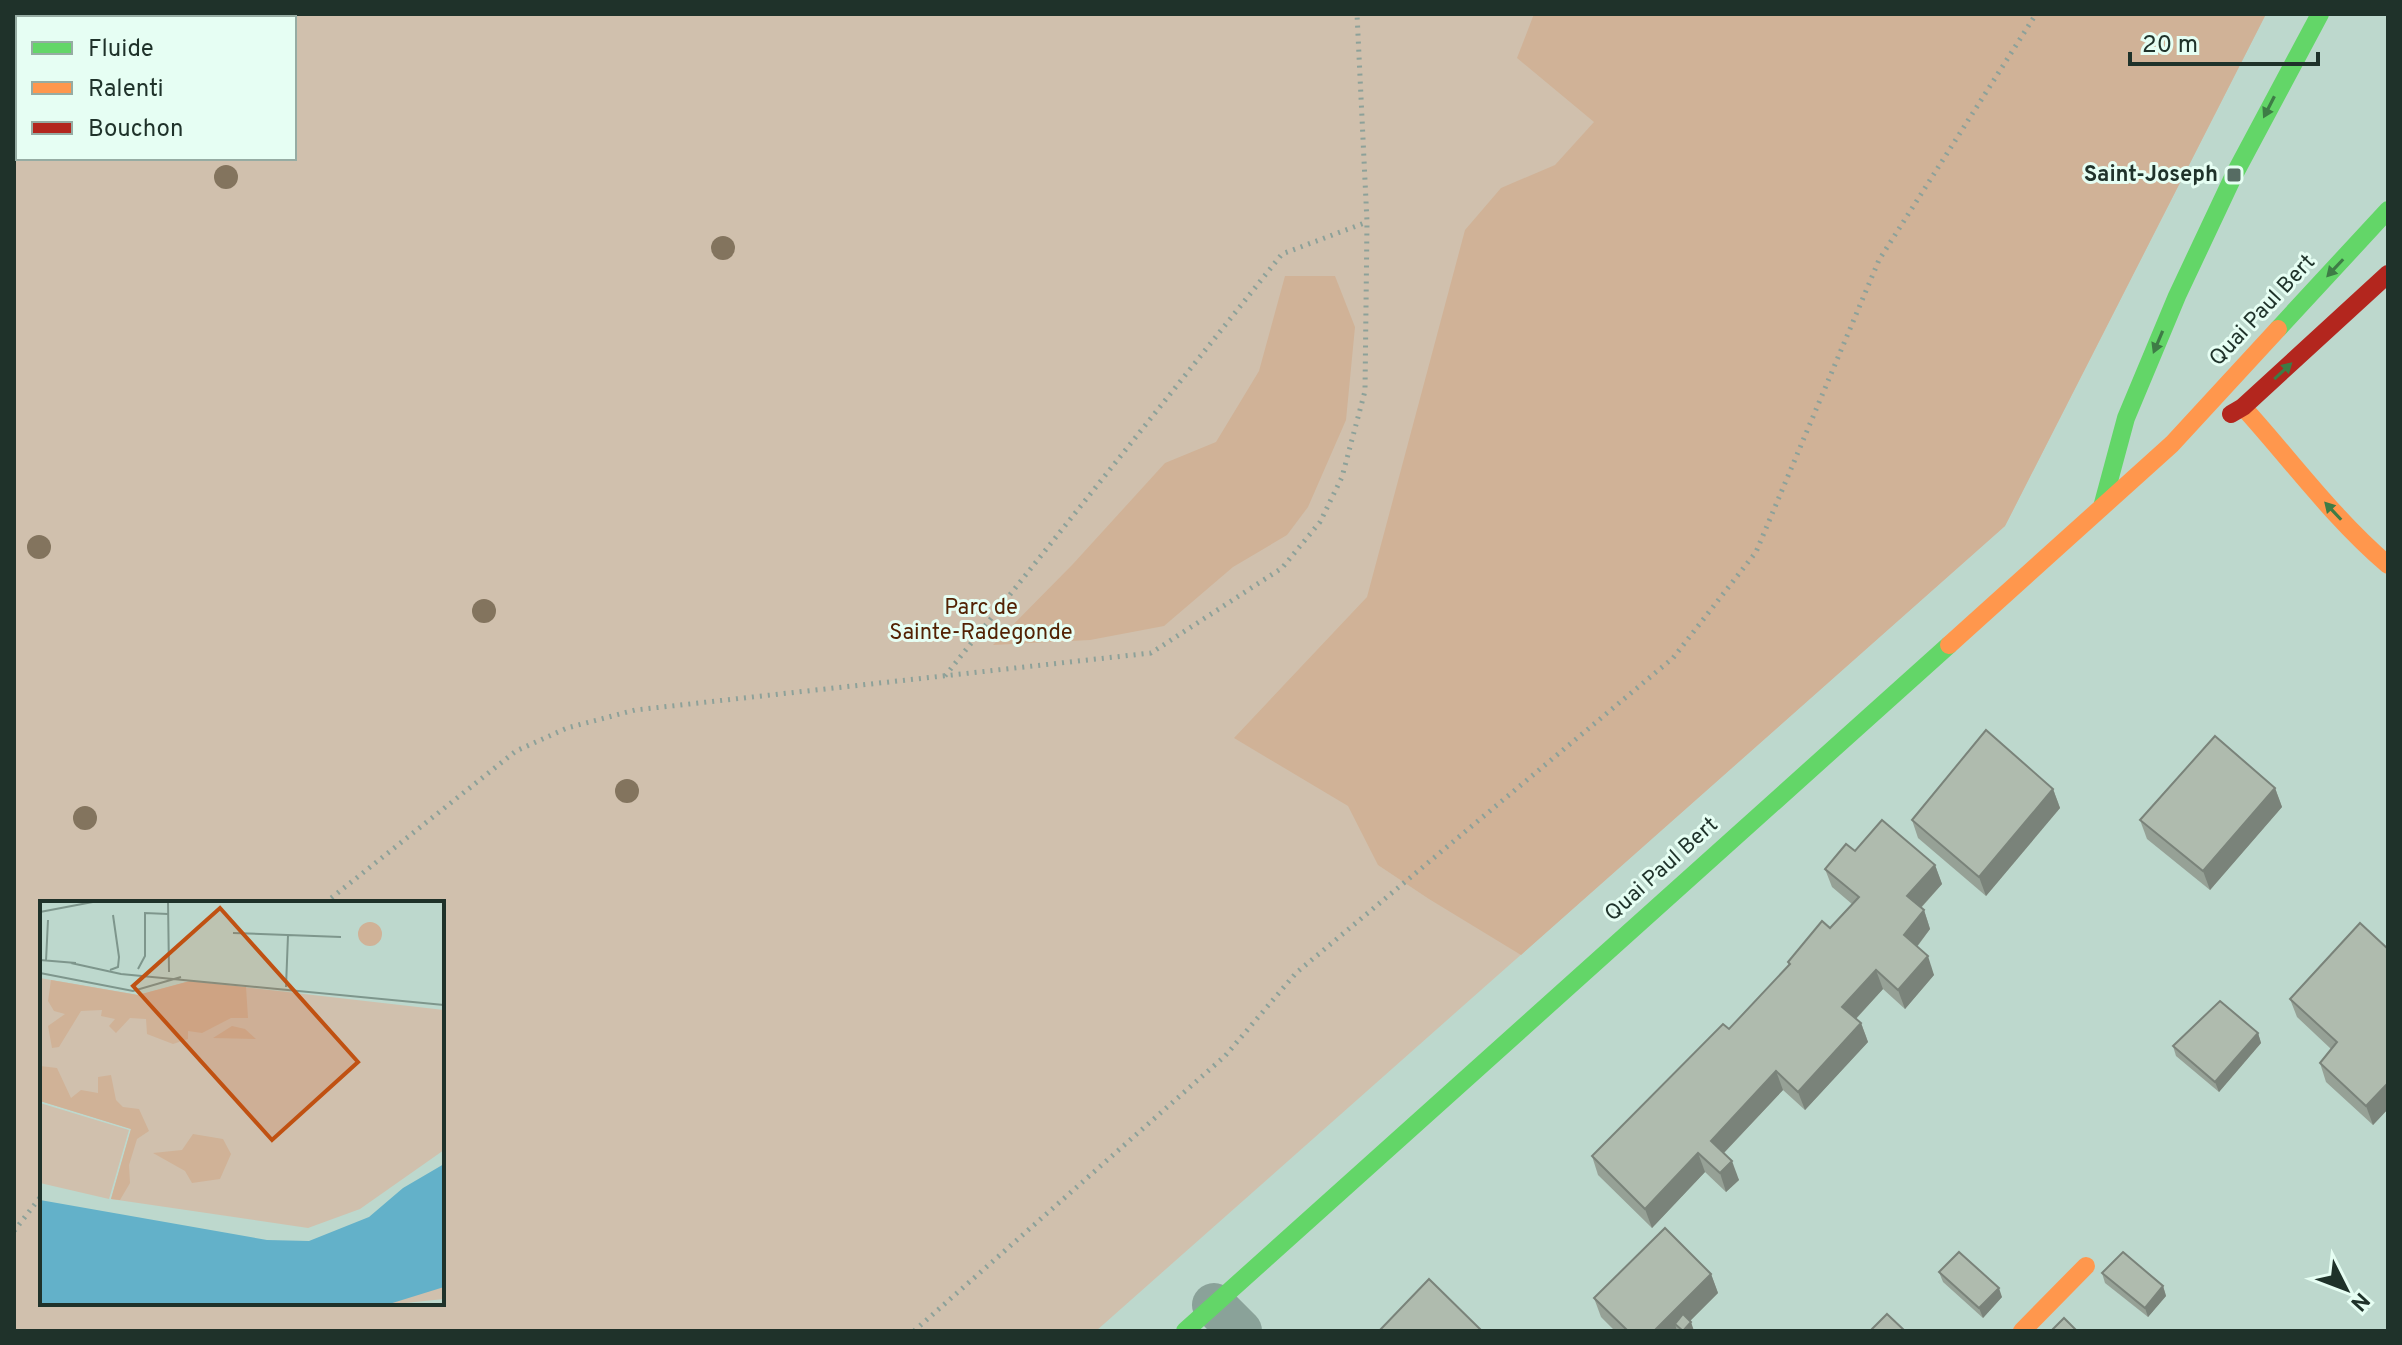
<svg xmlns="http://www.w3.org/2000/svg" width="2402" height="1345" viewBox="0 0 2402 1345" font-family="Overpass,sans-serif">
<rect width="100%" height="100%" fill="#bdd8cd"/>
<path fill="#d0c0ad" fill-rule="evenodd" d="M14,14h2252l-261,512 -909,805h-1082zM18,18h276v140h-276zM42,903h400v400h-400z"/>
<g fill="#d0b297">
<polygon points="1534,14 2266,14 2005,526 1521,955 1429,899 1378,865 1348,806 1234,738 1367,597 1465,230 1501,188 1555,165 1594,122 1517,58"/>
<polygon points="1285,276 1335,276 1355,327 1346,420 1308,507 1287,535 1233,567 1164,626 1090,640 993,645 1073,564 1165,463 1216,442 1259,371"/>
</g>
<g fill="none" stroke-linecap="round" stroke-linejoin="round">
<g stroke="#8da199" stroke-width="5" stroke-dasharray="2 6" stroke-linecap="butt">
<polyline points="945,676 1282,254 1367,222"/>
<polyline points="325,903 516,751 567,728 635,710 1151,653 1282,568 1320,522 1342,477 1365,391 1367,222 1357,14"/>
<polyline points="14,1231 42,1195"/>
<polyline points="914,1331 1225,1056 1296,973 1673,658 1756,552 1879,260 2036,14"/>
</g>
<polyline stroke="#8aa299" stroke-width="44" points="1214,1305 1240,1331"/>
<g stroke="#63d668" stroke-width="18">
<polyline points="2278,329 2388,210"/>
<polyline points="2102,507 2126,418 2177,296 2234,175 2320,14"/>
<polyline points="1185,1331 1949,645"/>
</g>
<g stroke="#ff974d" stroke-width="18">
<path d="M2243,407c48,53 90,111 145,158"/>
<polyline points="1949,645 2172,444 2278,329"/>
<polyline points="2022,1331 2086,1266"/>
</g>
<polyline stroke="#b3261e" stroke-width="18" points="2231,414 2243,407 2388,274"/>
</g>
<g fill="#83745e">
<circle cx="226" cy="177" r="12"/>
<circle cx="723" cy="248" r="12"/>
<circle cx="39" cy="547" r="12"/>
<circle cx="484" cy="611" r="12"/>
<circle cx="627" cy="791" r="12"/>
<circle cx="85" cy="818" r="12"/>
</g>
<g fill="#96a196">
<polygon points="2275,788 2282,807 2210,890 2147,839 2140,820"/>
<polygon points="2053,789 2060,808 1986,896 1918,838 1912,820"/>
<polygon points="1855,851 1935,865 1942,884 1921,908 1924,910 1930,929 1917,947 1934,975 1905,1009 1883,989 1856,1019 1861,1023 1868,1042 1805,1110 1783,1090 1724,1153 1739,1180 1726,1192 1705,1172 1652,1228 1598,1175 1592,1156 1729,1029 1789,965 1788,962 1830,928 1852,904 1832,887 1825,869"/>
<polygon points="2388,949 2388,1109 2373,1125 2326,1082 2320,1063 2331,1049 2297,1017 2290,999"/>
<polygon points="2258,1033 2261,1043 2219,1092 2176,1056 2173,1046"/>
<polygon points="1939,1272 2002,1297 1983,1318 1943,1282"/>
<polygon points="2102,1273 2163,1286 2166,1296 2148,1317 2105,1283"/>
<polygon points="1711,1274 1718,1293 1690,1321 1694,1331 1615,1331 1601,1317 1594,1298"/>
</g>
<g fill="#7a837a">
<polygon points="2275,788 2282,807 2210,890 2203,871"/>
<polygon points="2053,789 2060,808 1986,896 1979,877"/>
<polygon points="1935,865 1942,884 1914,915 1907,896"/>
<polygon points="1924,910 1930,929 1911,954 1904,935"/>
<polygon points="1928,956 1934,975 1905,1009 1898,990"/>
<polygon points="1876,970 1883,989 1849,1026 1842,1007"/>
<polygon points="1861,1023 1868,1042 1805,1110 1798,1092"/>
<polygon points="2258,1033 2261,1043 2219,1092 2215,1082"/>
<polygon points="1776,1071 1783,1090 1717,1160 1711,1141"/>
<polygon points="2388,1083 2388,1109 2373,1125 2366,1106"/>
<polygon points="1698,1153 1705,1172 1652,1228 1645,1209"/>
<polygon points="1732,1161 1739,1180 1726,1192 1720,1173"/>
<polygon points="1711,1274 1718,1293 1681,1330 1675,1324 1677,1331 1654,1331"/>
<polygon points="2163,1286 2166,1296 2148,1317 2145,1308"/>
<polygon points="1999,1288 2002,1297 1983,1318 1979,1308"/>
<polygon points="1691,1322 1694,1331 1683,1331"/>
</g>
<g fill="#afbbae" stroke="#7a837a" stroke-width="2">
<polygon points="1986,730 2053,789 1979,877 1912,820"/>
<polygon points="2215,736 2275,788 2203,871 2140,820"/>
<polygon points="1882,820 1935,865 1907,896 1924,910 1904,935 1928,956 1898,990 1876,970 1842,1007 1861,1023 1798,1092 1776,1071 1711,1141 1732,1161 1720,1173 1698,1153 1645,1209 1592,1156 1723,1024 1729,1029 1790,964 1788,962 1822,921 1830,928 1859,897 1825,869 1846,844 1855,851"/>
<polygon points="2360,923 2388,949 2388,1083 2366,1106 2320,1063 2337,1042 2290,999"/>
<polygon points="2220,1001 2258,1033 2215,1082 2173,1046"/>
<polygon points="1665,1228 1711,1274 1654,1331 1628,1331 1594,1298"/>
<polygon points="1959,1252 1999,1288 1979,1308 1939,1272"/>
<polygon points="2123,1252 2163,1286 2145,1308 2102,1273"/>
<polygon points="1429,1279 1482,1331 1379,1331"/>
<polygon points="1683,1314 1691,1322 1683,1331 1675,1324"/>
<polygon points="1887,1314 1905,1331 1870,1331"/>
<polygon points="2064,1318 2077,1331 2051,1331"/>
</g>
<defs><path id="oneway-solid" d="M-6-.8H1V-3.2L6.5 0L1 3.2V.8H-6Z" transform="scale(2)"/></defs>
<g fill="#3e7c46">
<use href="#oneway-solid" transform="translate(2269 107) rotate(117)"/>
<use href="#oneway-solid" transform="translate(2335 268) rotate(133)"/>
<use href="#oneway-solid" transform="translate(2158 342) rotate(113)"/>
<use href="#oneway-solid" transform="translate(2283 371) rotate(-43)"/>
<use href="#oneway-solid" transform="translate(2333 511) rotate(-133)"/>
</g>
<rect fill="#566c63" stroke="#e6fef3" stroke-width="3" x="2226" y="167" width="16" height="16" rx="4"/>
<g text-anchor="middle" dominant-baseline="central" stroke-width="6" stroke-linejoin="round" paint-order="stroke">
<g font-size="22" font-weight="bold" fill="#1f322a" stroke="#e6fef3" text-anchor="end">
<text x="2218" y="175">Saint-Joseph</text>
</g>
<g font-size="22" fill="#1f322a" stroke="#e6fef3">
<text transform="translate(2263 311) rotate(-47)">Quai Paul Bert</text>
<text transform="translate(1662 870) rotate(-42)">Quai Paul Bert</text>
</g>
<g font-size="22" fill="#532204" stroke="#e6fef3">
<text x="981" y="608">Parc de<tspan x="981" dy="25">Sainte-Radegonde</tspan></text>
</g>
</g>
<g transform="translate(40 901)">
<rect width="404" height="404" fill="#bdd8cd"/>
<path d="M0,77l98,17 52,-14 254,29v140l-84,59 -52,19 -197,-29 20,-70 -91,-28zM0,202l89,27 -20,69 -69,-16zM404,386v12l-58,6 44,-17z" fill="#d0c0ad"/>
<path d="M318 33a12 12 0 1 1 24 0a12 12 0 1 1-24 0ZM11,79l87,15 52,-14 56,6 2,31h-17l-29,15 -14,-2v8l-15,5 -26,-10 -1,-15 -16,-1 -14,15 -7,-7 6,-7 -14,-3 1,-6 -21,1 -22,36 -7,1 -4,-22 17,-12 -11,-3 -6,-10zM192,125l13,3 11,10 -43,-1zM0,165l17,2 14,30 10,-8 17,3v-16l13,-2 5,25 7,7 16,2 10,22 -12,8 -8,26 1,18 -10,17 -9,-1 20,-70 -91,-28zM153,233l30,5 8,15 -11,25 -28,4 -7,-12 -32,-18 29,-3z" fill="#d0b297"/>
<path d="M404,263v123l-58,18h-346v-105l227,40 42,1 60,-24 34,-29z" fill="#63b1c9"/>
<path fill="none" stroke="#7e968c" stroke-width="2" d="M128,0l1,71M0,11l58,-11M193,32l108,4M0,59l36,3M6,60l2,-41M31,62l50,11 323,31M98,68l7,-13v-43l23,1M70,69l8,-3 1,-10 -6,-42M0,72l93,18 48,-14M246,86l2,-52"/>
<path fill="#c05112" fill-opacity="0.15" stroke="#c05112" stroke-width="4" d="M180,7l138,154 -86,78 -139,-154z"/>
<rect width="404" height="404" fill="none" stroke="#1f322a" stroke-width="4"/>
</g>
<rect width="2402" height="1345" fill="none" stroke="#1f322a" stroke-width="32"/>
<rect x="16" y="16" width="280" height="144" fill="#e6fef3" stroke="#96aca3" stroke-width="2"/>
<rect x="32" y="42" width="40" height="12" fill="#63d668" stroke="#96aca3" stroke-width="2"/>
<text x="88" y="56" font-size="24" fill="#1f322a">Fluide</text>
<rect x="32" y="82" width="40" height="12" fill="#ff974d" stroke="#96aca3" stroke-width="2"/>
<text x="88" y="96" font-size="24" fill="#1f322a">Ralenti</text>
<rect x="32" y="122" width="40" height="12" fill="#b3261e" stroke="#96aca3" stroke-width="2"/>
<text x="88" y="136" font-size="24" fill="#1f322a">Bouchon</text>
<g transform="translate(2346 1289) rotate(132)" stroke="#e6fef3" stroke-width="6" paint-order="stroke">
<path d="M0-6L14 30L0 20L-14 30Z" fill="#1f322a"/>
<text y="-12" font-size="22" font-weight="bold" text-anchor="middle" fill="#1f322a">N</text>
</g>
<path d="M2130 52v12h188v-12" fill="none" stroke="#1f322a" stroke-width="4"/>
<text x="2142" y="52" font-size="24" fill="#1f322a" stroke="#e6fef3" stroke-width="6" paint-order="stroke">20 m</text>
</svg>
